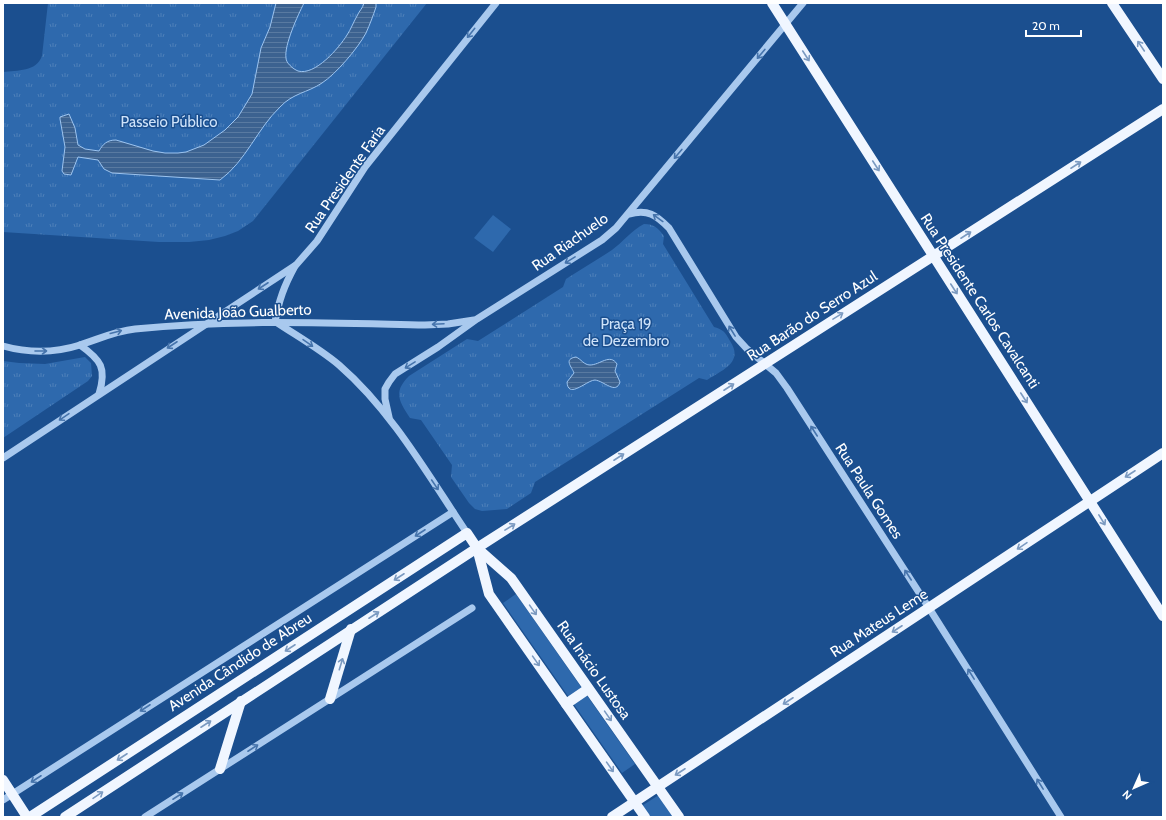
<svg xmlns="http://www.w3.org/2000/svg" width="1166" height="820" viewBox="0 0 1166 820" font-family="Cabin,sans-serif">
<defs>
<pattern id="park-tufts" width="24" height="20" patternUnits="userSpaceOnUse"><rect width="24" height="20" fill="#2e69ad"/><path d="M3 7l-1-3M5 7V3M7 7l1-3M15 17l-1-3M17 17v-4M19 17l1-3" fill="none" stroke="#4d80b9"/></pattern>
<pattern id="water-rules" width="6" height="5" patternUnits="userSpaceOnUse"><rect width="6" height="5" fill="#3c6290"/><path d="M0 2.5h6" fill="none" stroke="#597aa1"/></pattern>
</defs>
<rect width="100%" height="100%" fill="#1b4f8f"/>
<g fill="#2e69ad">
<polygon points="493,215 511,229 493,252 474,238"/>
<polygon points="516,594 635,764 622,773 503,603"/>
<polygon points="662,793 678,817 647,817 640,807"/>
</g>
<g fill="url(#park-tufts)">
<path d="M48,3h379l-174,218 -15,10 -13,5 -16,4 -20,2h-30l-156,-10v-160c15,-2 33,0 39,-16z"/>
<path d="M644,224c10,0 14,4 20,12l-1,8 51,83c10,3 11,5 16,14 14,21 -7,29 -23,39l-8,-2 -164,104 -4,11 -24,16 -25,2 -7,-2 -6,-6 -18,-26 1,-12 -31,-45 -11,-2c-11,-17 -17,-26 -1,-42l58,-37 11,2 85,-54 3,-8c15,-10 31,-19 46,-29 11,-8 20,-20 32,-26z"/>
<polygon points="85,357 91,363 92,376 88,381 3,438 3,361 19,363 45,364"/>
</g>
<g fill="url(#water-rules)" stroke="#9cc4f0">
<path d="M276,3h28c-6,12 -20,42 -18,55 0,5 7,11 12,13 17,5 41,-23 49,-36 4,-6 6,-12 10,-19 2,-5 6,-8 7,-13h12v4c-3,9 -6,17 -10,26 -8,15 -30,41 -44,50 -15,10 -29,10 -42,24 -23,22 -34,54 -60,73l-108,-7 -8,-4 -6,-9 -20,-3 -7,18 -7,-1 -2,-3 3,-24 -5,-28v-2l9,-3 6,14 3,17 7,4 14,2c4,-7 8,-11 17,-11l37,11 12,2h13l8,-1 18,-7 21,-15 13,-13 14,-23 9,-46 9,-21z"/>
<path d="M576,357c5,2 8,8 14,8 10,0 20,-12 27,-1l-2,7 5,11c-4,13 -16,-1 -25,-2 -8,0 -27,20 -28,2l7,-9c-2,-6 -11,-14 2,-16z"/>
</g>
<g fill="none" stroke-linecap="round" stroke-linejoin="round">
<g stroke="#a9c9ee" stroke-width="7">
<path d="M629,214c19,-5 27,1 40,14l67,109 11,12 29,24 11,15 142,220 132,209"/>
<path d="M275,322c4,-22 9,-36 20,-56"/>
<path d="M276,322c21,14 44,27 63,43 53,46 89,110 128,168"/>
<path d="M80,345c21,15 27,23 19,49"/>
<path d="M3,346c25,7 52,7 77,-1 19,-6 35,-14 55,-16 97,-10 194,-6 290,-4l23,-1 26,-4"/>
<polyline points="389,417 385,399 385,389 389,382 395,374 438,347 477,319 602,240 616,228 803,3"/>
<polyline points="3,458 296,265 317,241 365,167 496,3"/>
<polyline points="3,800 453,512"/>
<polyline points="145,817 472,608"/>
</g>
<g stroke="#f0f6ff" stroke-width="10">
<polyline points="772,3 1163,616"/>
<polyline points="1112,3 1163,79"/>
<polyline points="477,548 489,594 645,817"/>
<polyline points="330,699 351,629"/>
<polyline points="566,704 588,689"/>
<polyline points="220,769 241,701"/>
<polyline points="3,780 27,817"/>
<polyline points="30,817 467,533 477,548 511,578 679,817"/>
<polyline points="65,817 477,548 1163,109"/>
<polyline points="612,817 1163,453"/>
</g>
</g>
<defs><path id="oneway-shaft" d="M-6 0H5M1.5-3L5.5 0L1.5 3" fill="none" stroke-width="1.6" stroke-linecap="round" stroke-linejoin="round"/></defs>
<g stroke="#4674ac">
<use href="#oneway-shaft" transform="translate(471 33) rotate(129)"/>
<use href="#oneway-shaft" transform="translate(761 54) rotate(130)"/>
<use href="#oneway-shaft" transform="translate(678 154) rotate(130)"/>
<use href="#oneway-shaft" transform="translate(658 218) rotate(-144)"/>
<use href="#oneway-shaft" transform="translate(570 260) rotate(148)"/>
<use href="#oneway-shaft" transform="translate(263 286) rotate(147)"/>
<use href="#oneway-shaft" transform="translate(438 324) rotate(177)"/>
<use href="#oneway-shaft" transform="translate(732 331) rotate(-122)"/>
<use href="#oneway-shaft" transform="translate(116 332) rotate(-15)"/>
<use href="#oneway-shaft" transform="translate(308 343) rotate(35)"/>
<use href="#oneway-shaft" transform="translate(172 345) rotate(147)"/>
<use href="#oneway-shaft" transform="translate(41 351)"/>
<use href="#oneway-shaft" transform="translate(410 365) rotate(148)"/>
<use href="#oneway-shaft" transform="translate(64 417) rotate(146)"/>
<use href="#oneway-shaft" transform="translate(814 431) rotate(-123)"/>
<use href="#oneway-shaft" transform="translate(435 485) rotate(56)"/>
<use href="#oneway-shaft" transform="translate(420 533) rotate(147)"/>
<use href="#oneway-shaft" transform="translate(908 575) rotate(-123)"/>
<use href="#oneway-shaft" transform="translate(971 674) rotate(-122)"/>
<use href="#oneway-shaft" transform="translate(145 708) rotate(147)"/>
<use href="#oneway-shaft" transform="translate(253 748) rotate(-33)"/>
<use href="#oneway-shaft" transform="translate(36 779) rotate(147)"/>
<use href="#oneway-shaft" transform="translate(1040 784) rotate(-122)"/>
<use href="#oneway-shaft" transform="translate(178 796) rotate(-33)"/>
</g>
<g stroke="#7b9ac1">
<use href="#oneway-shaft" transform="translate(1141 46) rotate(-124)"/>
<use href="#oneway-shaft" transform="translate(806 56) rotate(57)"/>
<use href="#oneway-shaft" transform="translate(1076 165) rotate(-33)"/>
<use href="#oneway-shaft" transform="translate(876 166) rotate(57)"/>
<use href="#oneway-shaft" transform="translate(966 235) rotate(-33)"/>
<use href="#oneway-shaft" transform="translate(954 289) rotate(57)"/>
<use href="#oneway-shaft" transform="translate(838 316) rotate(-32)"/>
<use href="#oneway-shaft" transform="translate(729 387) rotate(-33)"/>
<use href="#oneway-shaft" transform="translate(1024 398) rotate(57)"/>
<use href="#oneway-shaft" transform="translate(619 457) rotate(-33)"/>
<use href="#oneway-shaft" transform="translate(1130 474) rotate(147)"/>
<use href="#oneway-shaft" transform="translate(1102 520) rotate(58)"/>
<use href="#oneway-shaft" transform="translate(510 527) rotate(-32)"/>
<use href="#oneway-shaft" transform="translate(1022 546) rotate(146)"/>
<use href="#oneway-shaft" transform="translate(399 577) rotate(147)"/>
<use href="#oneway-shaft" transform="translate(533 610) rotate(55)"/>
<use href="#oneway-shaft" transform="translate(374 615) rotate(-33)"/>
<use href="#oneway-shaft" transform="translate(897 629) rotate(147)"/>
<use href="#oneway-shaft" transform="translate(290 648) rotate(147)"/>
<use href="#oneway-shaft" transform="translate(536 661) rotate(55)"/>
<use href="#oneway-shaft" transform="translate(341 664) rotate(-73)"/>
<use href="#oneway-shaft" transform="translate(788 701) rotate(147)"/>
<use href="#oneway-shaft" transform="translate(608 716) rotate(55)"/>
<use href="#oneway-shaft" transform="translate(206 724) rotate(-33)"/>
<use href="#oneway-shaft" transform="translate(122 757) rotate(147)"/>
<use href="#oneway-shaft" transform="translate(610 767) rotate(55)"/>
<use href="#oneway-shaft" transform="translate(680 772) rotate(147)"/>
<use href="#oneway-shaft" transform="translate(98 795) rotate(-34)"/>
</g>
<g text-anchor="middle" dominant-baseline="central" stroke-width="3" stroke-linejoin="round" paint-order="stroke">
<g font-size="15" fill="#cfe3fa" stroke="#1b4f8f">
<text x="169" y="122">Passeio Público</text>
<text x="626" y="324">Praça 19<tspan x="626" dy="17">de Dezembro</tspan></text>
</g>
<g font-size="15" fill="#fff" stroke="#1b4f8f">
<text transform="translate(345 179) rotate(-55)">Rua Presidente Faria</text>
<text transform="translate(570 242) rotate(-35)">Rua Riachuelo</text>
<text transform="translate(980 301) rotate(57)">Rua Presidente Carlos Cavalcanti</text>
<text transform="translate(238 312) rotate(-2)">Avenida João Gualberto</text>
<text transform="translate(812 316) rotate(-33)">Rua Barão do Serro Azul</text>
<text transform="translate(869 491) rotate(57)">Rua Paula Gomes</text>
<text transform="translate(879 623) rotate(-33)">Rua Mateus Leme</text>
<text transform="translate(240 662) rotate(-33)">Avenida Cândido de Abreu</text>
<text transform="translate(594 670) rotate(55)">Rua Inácio Lustosa</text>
</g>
</g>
<rect width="1166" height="820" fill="none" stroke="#ffffff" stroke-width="8"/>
<g transform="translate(1134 788) rotate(225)" stroke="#1b4f8f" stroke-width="3" paint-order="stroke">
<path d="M0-3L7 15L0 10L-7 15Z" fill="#ffffff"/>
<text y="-6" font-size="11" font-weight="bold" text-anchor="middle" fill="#ffffff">N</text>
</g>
<path d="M1026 30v6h55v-6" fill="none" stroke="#ffffff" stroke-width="2"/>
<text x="1032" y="30" font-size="12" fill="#ffffff" stroke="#1b4f8f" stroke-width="3" paint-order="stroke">20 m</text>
</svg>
